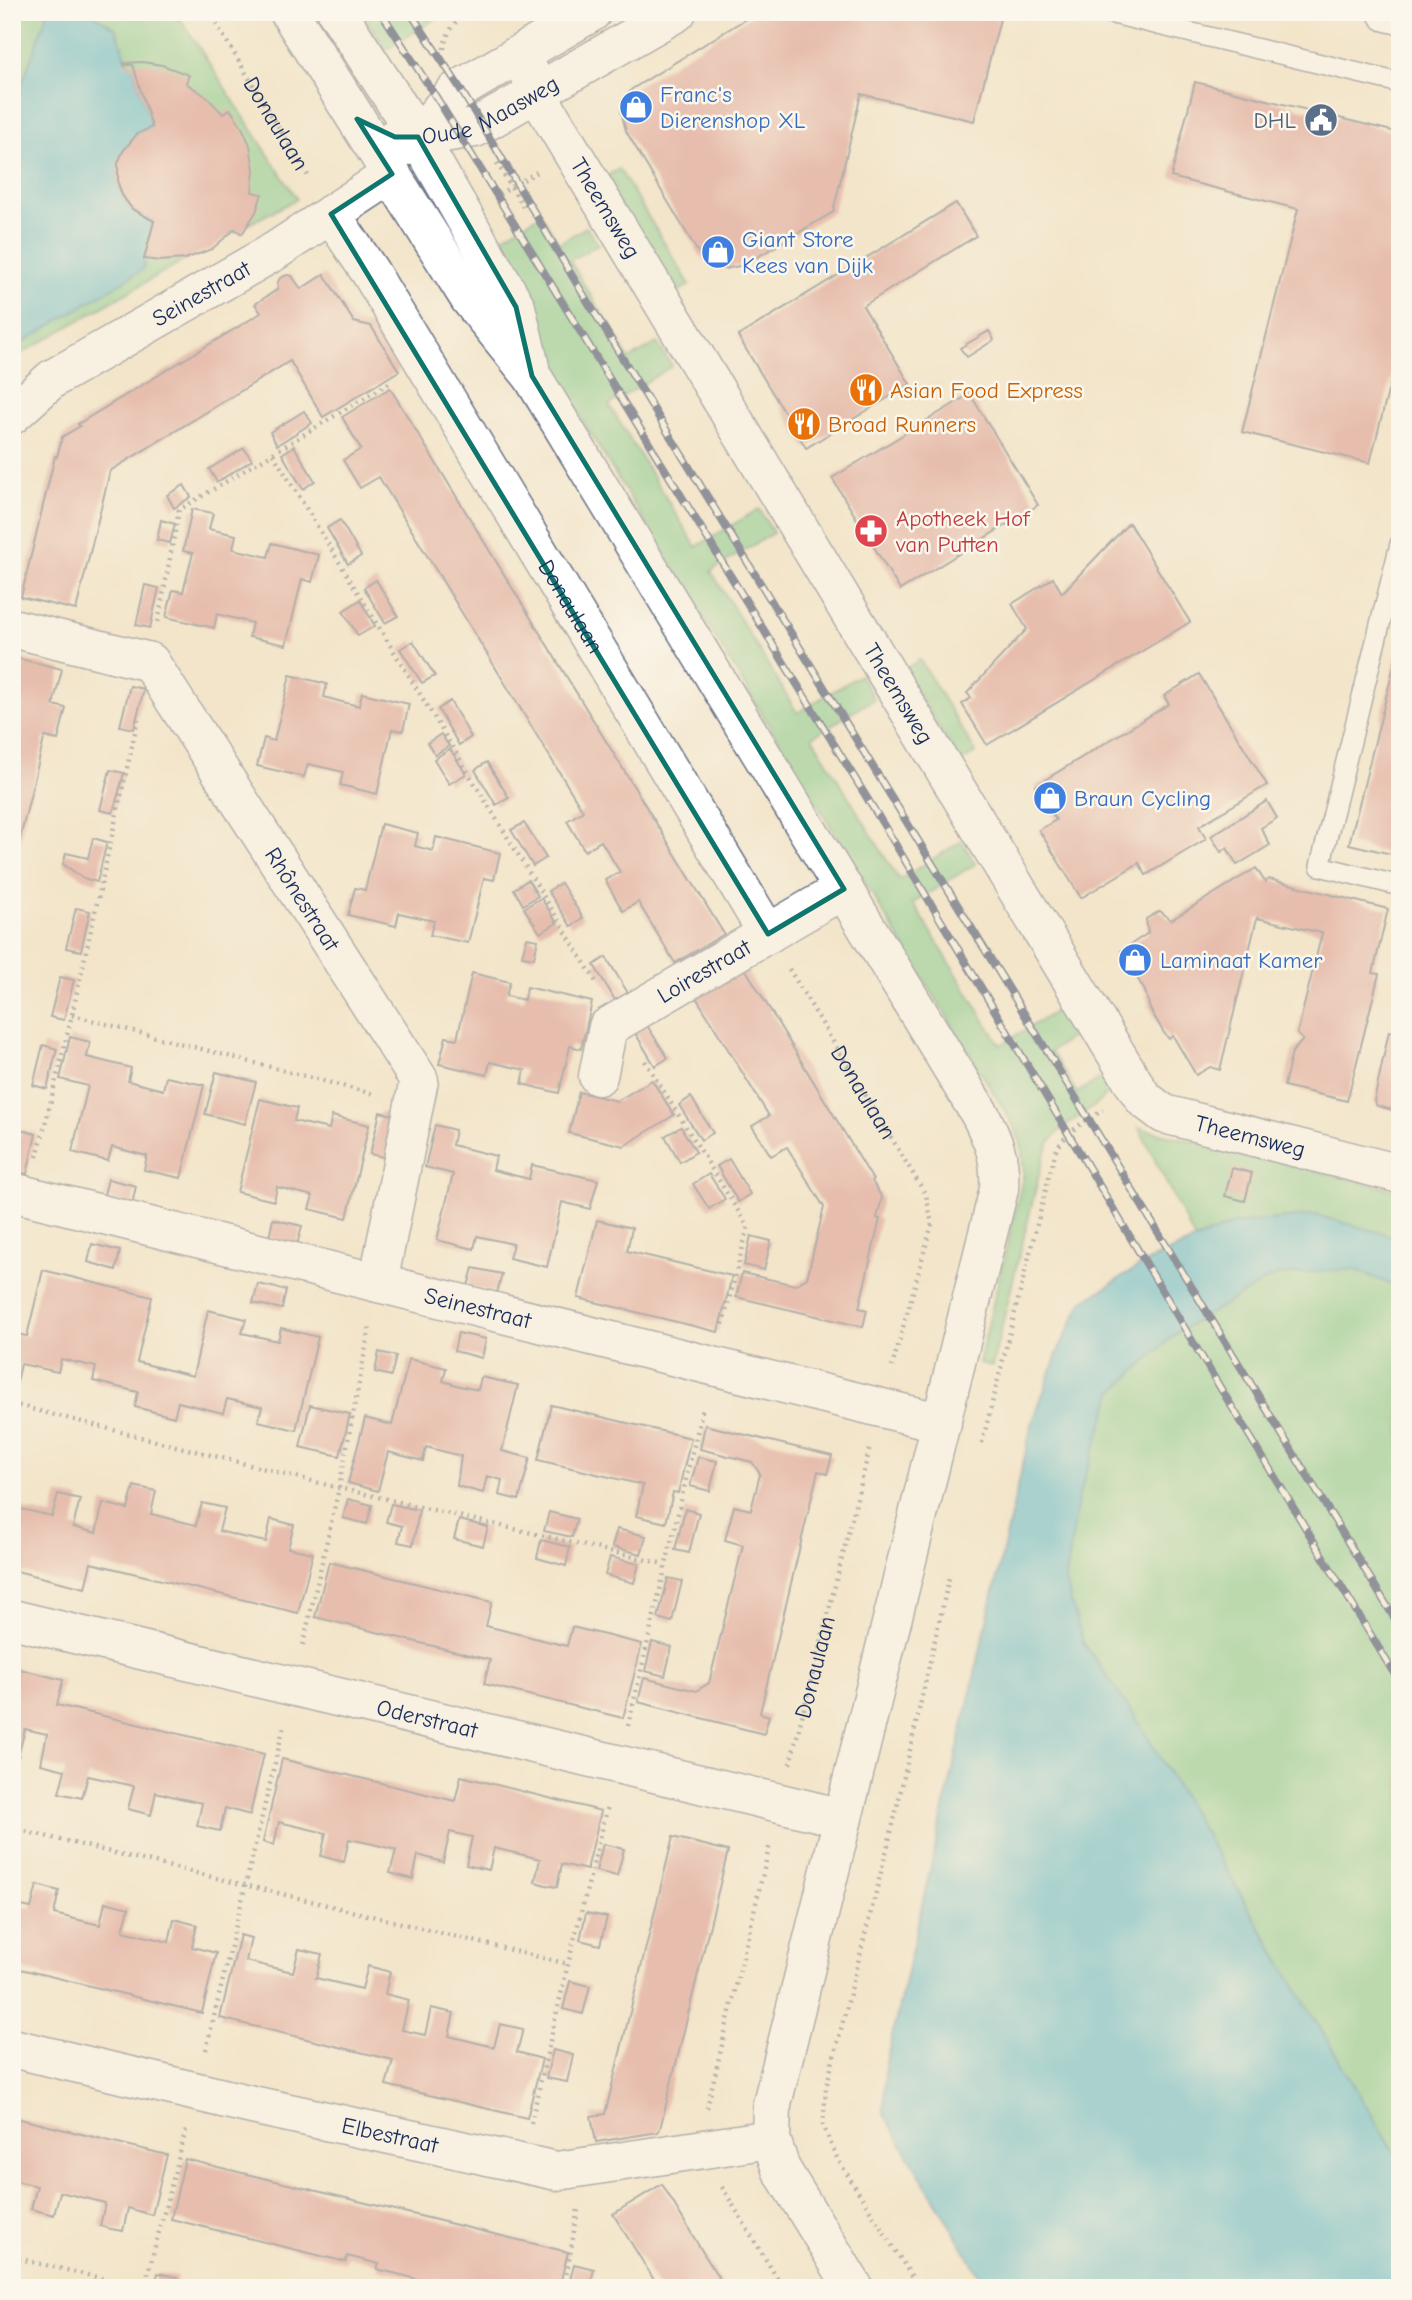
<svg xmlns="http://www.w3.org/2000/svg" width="1412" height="2300" viewBox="0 0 1412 2300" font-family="'Comic Neue',sans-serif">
<rect width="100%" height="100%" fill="#fbf7ec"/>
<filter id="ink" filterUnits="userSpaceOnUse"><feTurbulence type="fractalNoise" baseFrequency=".0143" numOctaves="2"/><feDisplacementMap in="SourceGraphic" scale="14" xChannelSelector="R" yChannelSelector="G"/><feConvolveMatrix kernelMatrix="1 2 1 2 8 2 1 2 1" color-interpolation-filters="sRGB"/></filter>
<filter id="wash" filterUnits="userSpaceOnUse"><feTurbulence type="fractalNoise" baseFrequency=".00686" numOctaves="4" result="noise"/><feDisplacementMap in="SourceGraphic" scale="28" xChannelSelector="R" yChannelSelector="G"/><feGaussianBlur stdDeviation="1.57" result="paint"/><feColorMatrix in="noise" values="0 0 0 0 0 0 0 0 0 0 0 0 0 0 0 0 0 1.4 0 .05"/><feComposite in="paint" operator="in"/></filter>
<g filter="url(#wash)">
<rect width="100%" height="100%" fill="#f3e5cb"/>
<g fill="#7aca8c" stroke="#4a7c75" stroke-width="2">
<polygon points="12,12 48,12 12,112"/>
<path d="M89,12h87l121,187 -64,33 -221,127v-10l131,-80 5,-50c-41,-22 -42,-74 3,-92l-35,-98z"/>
<polygon points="361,12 446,12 386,50"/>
<polygon points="619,169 690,285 674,294 603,178"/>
<path d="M541,214l18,29 27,-16 12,17 -28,17 59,98 28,-16 15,23 -63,39 87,142 63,-38 14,24 -62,38 86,142 63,-38 14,24 -62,38 87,143 63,-39 13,23 -62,39 87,142 63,-38 15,26 -27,18 26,42 27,-17 6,9c-3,22 -42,33 -55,51 -9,10 -12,23 -15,35l-48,195 -13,-3 45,-190 -3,-29 -6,-16 -448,-733 -74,-152z"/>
<polygon points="920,660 976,753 960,762 903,670"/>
<polygon points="1139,1128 1400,1191 1400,1238 1315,1215 1233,1224 1195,1240"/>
<polygon points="1353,1269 1400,1288 1400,2163 1136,1718 1083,1642 1065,1582 1078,1498 1113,1392 1175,1334 1275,1275"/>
</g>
<g fill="#53b9d1" stroke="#377498" stroke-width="2">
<path d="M48,12h41l27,17 12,36h5l19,62c-45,18 -47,81 2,94l-11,48 -131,80v-237z"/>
<polygon points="1315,1215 1400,1238 1400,1288 1353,1269 1275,1275 1175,1334 1113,1392 1078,1498 1065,1582 1083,1642 1136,1718 1400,2163 1400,2288 987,2288 884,2114 885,2067 1032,1424 1059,1349 1082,1302 1150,1260 1233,1224"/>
</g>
<g id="blocks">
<g fill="#d98d8c">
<polygon points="757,12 972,12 1000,19 974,121 861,94 833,212 744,265 725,269 710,265 699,254 626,131 621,111 624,100 632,89"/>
<polygon points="142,62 162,65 189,75 186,83 207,97 223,114 230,109 241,125 250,145 254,170 252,192 262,194 256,212 242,234 235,229 212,249 185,259 160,261 144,259 154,221 132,209 122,195 118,183 118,163 123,151 137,134 152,127 133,65 124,65 124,63"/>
<polygon points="1195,82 1400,133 1400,344 1370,463 1242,432 1298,209 1171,177"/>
<polygon points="956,203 976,236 863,306 910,384 806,448 738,336"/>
<polygon points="324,274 354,322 371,326 399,371 323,417 290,361 110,471 76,610 21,597 55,456 57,457 62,437 80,426 78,424 261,313 255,304 278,289 277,284 280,278 287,275 292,276 301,289"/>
<polygon points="989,331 994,340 967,357 960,348"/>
<polygon points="390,388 724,934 675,963 638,902 623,911 605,880 620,872 601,841 585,851 567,821 583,811 379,477 360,488 343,460 361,449 342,417"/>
<polygon points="970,394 1038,505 900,590 832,478"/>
<polygon points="304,411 312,423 277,445 270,432"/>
<polygon points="294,446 315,481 303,489 282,454"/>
<polygon points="244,448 252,460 217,482 209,469"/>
<polygon points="184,485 191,497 174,508 167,495"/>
<polygon points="192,509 213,513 209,529 236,535 233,549 268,557 272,543 319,555 312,582 302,579 286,645 249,637 252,623 217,614 214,628 166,617 173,590 183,592 188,572 193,553 183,551"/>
<polygon points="161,520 175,524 170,543 157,540"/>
<polygon points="340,520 361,556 348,564 327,528"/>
<polygon points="1129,523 1190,622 987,745 962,704 971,698 967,693 1027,629 1012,604 1053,578 1062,593"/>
<polygon points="376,580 398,616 385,623 364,588"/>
<polygon points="145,585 159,588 150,628 136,625"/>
<polygon points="360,600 375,626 358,636 343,611"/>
<polygon points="413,641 435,676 422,683 400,649"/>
<polygon points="1399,646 1400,646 1400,856 1349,844"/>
<polygon points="12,657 62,669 53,705 66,708 58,740 45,737 44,739 13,867"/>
<polygon points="1199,674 1267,785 1199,826 1206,839 1146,875 1139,863 1081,898 1039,830 1056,820 1035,786 1169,704 1164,696"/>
<polygon points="290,675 327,684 324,697 342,702 359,706 362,693 409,704 403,731 392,729 377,794 340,785 343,772 326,768 308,764 304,777 257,766 264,738 274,741"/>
<polygon points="130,686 144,689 134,729 120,726"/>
<polygon points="450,701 471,737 459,745 438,709"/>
<polygon points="441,734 449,746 435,755 427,743"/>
<polygon points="450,749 466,774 449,784 434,759"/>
<polygon points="487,762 509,798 496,805 475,770"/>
<polygon points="110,770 124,773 113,813 100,810"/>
<polygon points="1267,801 1277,818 1261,828 1270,845 1237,865 1227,848 1221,852 1211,836"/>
<polygon points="524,823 546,858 533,866 511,830"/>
<polygon points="381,824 418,833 415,846 433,851 436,837 500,853 494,880 484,878 468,943 430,935 434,921 399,913 396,926 348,915 355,888 365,890"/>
<polygon points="93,838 107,842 97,882 83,878 63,864 66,853 88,858"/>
<polygon points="1256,868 1265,882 1269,879 1388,909 1373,973 1379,974 1347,1101 1284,1086 1292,1052 1303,1040 1297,1034 1322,933 1257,918 1220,1070 1210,1067 1196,1075 1173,1036 1169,1039 1164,1033 1150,1009 1145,991 1121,951 1148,933 1146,919 1160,911 1171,920"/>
<polygon points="528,880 538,896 523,905 514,889"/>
<polygon points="561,883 583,918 571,926 548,891"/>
<polygon points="541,898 557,923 540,933 524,908"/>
<polygon points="76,908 90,911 81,951 66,948"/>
<polygon points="527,938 538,940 534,958 522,956"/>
<polygon points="606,957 628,993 615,1000 594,965"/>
<polygon points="743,965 873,1180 872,1181 882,1198 877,1218 880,1219 859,1308 867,1310 863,1327 736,1297 742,1273 795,1285 807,1278 824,1207 787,1147 771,1156 752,1126 769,1116 694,994"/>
<polygon points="472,973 510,982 506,996 524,1000 527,987 592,1002 581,1049 570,1046 559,1093 522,1084 525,1070 490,1062 487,1075 439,1064 446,1037 457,1039"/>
<polygon points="60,977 74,980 64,1020 50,1017"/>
<polygon points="646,1024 668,1058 655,1066 634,1031"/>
<polygon points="1389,1031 1400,1034 1400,1112 1377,1106 1374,1101"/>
<polygon points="70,1037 90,1042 87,1057 131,1068 128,1081 163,1090 166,1077 204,1085 181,1178 144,1170 147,1156 112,1147 108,1161 72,1152 88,1086 60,1079"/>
<polygon points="43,1045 57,1049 47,1089 33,1085"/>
<polygon points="216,1072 256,1082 245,1124 205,1114"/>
<polygon points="652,1080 674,1115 624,1146 569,1133 579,1092 617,1101"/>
<polygon points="691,1097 713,1133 701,1140 679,1105"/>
<polygon points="260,1099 297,1108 294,1121 329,1129 332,1116 369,1125 347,1218 309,1209 313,1196 277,1187 274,1201 237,1192"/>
<polygon points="380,1112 401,1117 391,1159 370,1154"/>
<polygon points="435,1125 455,1130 452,1145 496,1156 493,1170 529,1179 532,1165 598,1180 590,1209 562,1202 547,1267 509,1258 513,1244 477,1236 474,1249 437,1240 453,1174 425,1167"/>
<polygon points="681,1127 696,1152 680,1162 665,1136"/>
<polygon points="22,1130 36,1134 27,1174 12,1171 17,1153 12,1152 12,1134 20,1136"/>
<polygon points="729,1159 750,1194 738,1202 717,1166"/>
<polygon points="1232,1168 1252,1173 1245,1201 1225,1196"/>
<polygon points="709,1174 725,1199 709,1209 693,1184"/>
<polygon points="108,1179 136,1186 132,1205 103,1198"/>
<polygon points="273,1219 302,1226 297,1245 269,1238"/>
<polygon points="597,1220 632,1228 627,1251 732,1276 718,1332 578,1298"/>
<polygon points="751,1236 771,1241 764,1270 744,1265"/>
<polygon points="92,1244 120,1251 116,1270 88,1262"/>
<polygon points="473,1268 502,1274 497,1293 468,1286"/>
<polygon points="43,1270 152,1297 137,1362 193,1376 208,1310 246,1319 242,1333 278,1341 281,1328 318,1337 296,1430 258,1421 262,1407 227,1399 223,1413 178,1402 174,1417 135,1407 138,1392 93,1381 96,1367 61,1359 58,1372 21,1364 16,1386 12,1385 12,1333 27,1336"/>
<polygon points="258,1284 286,1290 282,1309 253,1303"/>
<polygon points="458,1333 486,1339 482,1358 454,1351"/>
<polygon points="379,1352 396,1356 391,1376 375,1372"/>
<polygon points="409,1359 446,1368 443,1381 460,1386 478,1390 481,1377 518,1385 502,1451 530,1458 519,1500 499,1495 502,1480 487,1476 483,1493 457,1486 461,1456 426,1447 423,1461 388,1452 378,1491 348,1483 365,1418 392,1425"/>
<polygon points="310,1405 350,1414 340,1456 300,1447"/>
<polygon points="551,1405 691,1438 678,1493 673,1492 666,1523 636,1516 643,1485 538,1460"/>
<polygon points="705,1425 832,1456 827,1474 818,1471 760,1713 769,1716 764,1734 638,1702 644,1678 696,1691 709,1683 743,1545 725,1540 734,1506 751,1510 760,1474 752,1462 700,1449"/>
<polygon points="698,1457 717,1461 710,1491 690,1486"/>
<polygon points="134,1486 156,1491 151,1514 196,1525 202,1503 225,1508 219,1531 242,1537 266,1542 271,1519 294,1525 288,1548 313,1553 298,1613 91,1563 85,1588 12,1570 12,1507 52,1516 58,1494 80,1499 73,1527 96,1533 103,1503 128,1509"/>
<polygon points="348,1499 372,1505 367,1524 343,1518"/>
<polygon points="391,1504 419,1510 413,1545 398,1542 402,1526 386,1522"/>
<polygon points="685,1509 699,1513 689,1553 675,1550"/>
<polygon points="549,1512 577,1519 572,1537 544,1531"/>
<polygon points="459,1520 488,1527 483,1546 454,1539"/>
<polygon points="617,1529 646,1536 641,1554 612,1547"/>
<polygon points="541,1540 570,1547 566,1566 537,1558"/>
<polygon points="610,1557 639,1564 634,1583 605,1575"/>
<polygon points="329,1562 492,1602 486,1626 567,1646 572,1627 642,1644 623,1718 484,1684 490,1660 315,1617"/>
<polygon points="668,1578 682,1581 672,1622 658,1618"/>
<polygon points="652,1642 672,1647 665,1676 645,1671"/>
<polygon points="12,1667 63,1680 57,1705 264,1754 250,1815 225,1808 220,1831 197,1826 202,1803 179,1798 156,1792 151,1815 128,1809 134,1786 88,1776 82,1798 59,1793 65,1770 41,1764 47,1734 25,1729 18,1757 12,1755"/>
<polygon points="282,1759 455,1801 461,1776 601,1811 587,1870 562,1864 557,1887 546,1885 535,1882 540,1859 494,1848 489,1870 466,1865 472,1837 450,1832 443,1862 418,1855 413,1879 390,1873 396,1850 373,1844 349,1839 344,1862 332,1859 321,1856 326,1833 279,1822 274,1845 263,1842"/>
<polygon points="673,1837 728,1851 660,2129 658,2132 596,2142 591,2116 605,2114"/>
<polygon points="603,1844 624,1849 617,1876 596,1871"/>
<polygon points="37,1885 59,1891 54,1914 100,1925 105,1902 129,1908 123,1931 169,1942 174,1919 197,1925 192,1947 216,1953 202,2013 12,1967 12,1904 31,1908"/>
<polygon points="586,1913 607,1917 600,1945 580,1940"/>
<polygon points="240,1935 251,1938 246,1961 270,1967 293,1972 299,1949 322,1954 316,1978 362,1989 368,1966 390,1972 385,1994 409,2000 402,2030 425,2035 431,2008 454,2013 449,2036 494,2047 500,2024 523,2029 517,2052 542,2059 527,2118 386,2085 393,2060 220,2018"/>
<polygon points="570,1981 590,1986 583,2014 563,2009"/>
<polygon points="553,2050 573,2055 567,2082 546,2078"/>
<polygon points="12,2117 167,2155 152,2215 128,2208 123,2231 111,2229 100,2226 105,2203 60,2192 54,2215 31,2209 37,2186 12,2180"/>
<polygon points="185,2159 568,2252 559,2288 454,2288 377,2269 379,2264 347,2256 346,2262 171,2219"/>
<polygon points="662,2184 699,2246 725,2288 659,2288 633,2246 613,2214"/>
<polygon points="574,2264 594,2269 590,2288 568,2288"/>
<polygon points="158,2273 177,2277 175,2288 154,2287"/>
</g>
</g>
</g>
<g filter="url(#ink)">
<use href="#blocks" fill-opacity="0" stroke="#676f84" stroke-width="2"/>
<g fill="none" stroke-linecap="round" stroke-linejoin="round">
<g stroke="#676f84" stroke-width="22">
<g id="service">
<polyline points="1105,12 1400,83"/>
<polyline points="1400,544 1320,866 1400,886"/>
</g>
</g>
<g stroke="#676f84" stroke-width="41">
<g id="minor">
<path id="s4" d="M526,63l11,31 601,996 6,9 20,15 236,60"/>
<path id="s5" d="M331,214l39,58 398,662"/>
<path id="s6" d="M12,415l40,-36 223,-128 117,-77"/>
<path id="s7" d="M12,628l138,34 269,418 -41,203"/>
<path id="s8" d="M598,1076l10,-49 236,-138"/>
<path id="s9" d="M12,1192l930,231"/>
<path id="s10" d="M12,1619l830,199"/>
<path id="s11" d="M12,2048l240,57 305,66 214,-32"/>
</g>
</g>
<g stroke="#676f84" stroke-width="41">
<g id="tertiary">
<path d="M289,12l180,286 63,78 449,740c13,27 20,42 18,73l-227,915 -1,35 10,30 73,119"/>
<polyline points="337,12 418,137 516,307 530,367"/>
<polyline points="1387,12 1400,15"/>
<path id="s12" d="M396,137h22l57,-9 202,-116"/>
<polyline points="411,146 455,92 592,12"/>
</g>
</g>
<g stroke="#676f84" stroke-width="4.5" stroke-dasharray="2 5" stroke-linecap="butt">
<path id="s1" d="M209,12l101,167"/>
<path d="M444,49c1,-13 11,-29 22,-37"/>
<polyline points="497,163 525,210"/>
<polyline points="499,194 537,172"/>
<polyline points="273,454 598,985"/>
<polyline points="158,622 179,510 389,383"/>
<path id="s2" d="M789,969l137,226 6,29 -40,143"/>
<polyline points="72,1015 373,1094"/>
<polyline points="645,1061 748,1227 722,1327"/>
<polyline points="37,1157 72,1015 138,719"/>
<polyline points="12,1257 17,1237"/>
<polyline points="12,1404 339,1488 664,1564"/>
<path d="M982,1443l73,-290c11,-22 28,-30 48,-43"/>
<polyline points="303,1645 339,1488 370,1325"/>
<polyline points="628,1726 703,1407"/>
<path id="s3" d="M790,1764l80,-317"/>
<polyline points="12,1828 568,1964"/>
<polyline points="206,2050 284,1725"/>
<polyline points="707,2108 770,1844"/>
<polyline points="531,2123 568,1964 608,1806"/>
<polyline points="722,2187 783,2288"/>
<polyline points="12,2257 142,2288"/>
<polyline points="144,2288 186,2130"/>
<polyline points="564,2288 578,2209"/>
<polyline points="919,2288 837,2158 823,2125 826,2088 892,1829 949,1578"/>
</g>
<use href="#service" stroke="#fff" stroke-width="19"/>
<use href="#minor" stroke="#fff" stroke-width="38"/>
<use href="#tertiary" stroke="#fff" stroke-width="38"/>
<g stroke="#1b2f5e" stroke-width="8">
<g id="rail">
<polyline points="381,12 438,100 891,837 1218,1384 1400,1683"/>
<polyline points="410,12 458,85 577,284 1400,1627"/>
</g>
</g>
<use href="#rail" stroke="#fbf7ec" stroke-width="5" stroke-dasharray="16" stroke-linecap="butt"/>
</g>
</g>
<path d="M0 0H1412V2300H0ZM357,119l38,18h23l98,170 16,69 312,513 -76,45 -437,-720 61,-40z" fill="#f3e5cb" fill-opacity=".55" fill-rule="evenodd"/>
<path fill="none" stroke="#0f766e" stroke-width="5" stroke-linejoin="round" d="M357,119l38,18h23l98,170 16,69 312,513 -76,45 -437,-720 61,-40z"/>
<defs>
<g id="shop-disc" transform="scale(1.75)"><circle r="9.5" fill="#3f7fe0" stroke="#fbf7ec"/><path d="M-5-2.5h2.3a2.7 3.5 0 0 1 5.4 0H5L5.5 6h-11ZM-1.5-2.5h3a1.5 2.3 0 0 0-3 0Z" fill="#fff"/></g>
<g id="civic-disc" transform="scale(1.75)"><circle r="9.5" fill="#5c6f8a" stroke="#fbf7ec"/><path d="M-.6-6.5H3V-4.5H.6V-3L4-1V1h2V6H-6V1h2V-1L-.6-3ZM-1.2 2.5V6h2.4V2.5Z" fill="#fff"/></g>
<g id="restaurant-disc" transform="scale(1.75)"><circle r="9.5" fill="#e8710a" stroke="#fbf7ec"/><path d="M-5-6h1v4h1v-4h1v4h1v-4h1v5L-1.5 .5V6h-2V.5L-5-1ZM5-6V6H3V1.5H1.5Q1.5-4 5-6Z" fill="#fff"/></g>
<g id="pharmacy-disc" transform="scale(1.75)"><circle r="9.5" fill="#e0444e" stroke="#fbf7ec"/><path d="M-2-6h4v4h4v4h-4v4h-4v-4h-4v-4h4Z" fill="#fff"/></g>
</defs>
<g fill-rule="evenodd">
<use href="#shop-disc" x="636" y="107"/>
<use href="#civic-disc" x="1321" y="120"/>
<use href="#shop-disc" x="718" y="252"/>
<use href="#restaurant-disc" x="866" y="390"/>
<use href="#restaurant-disc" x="804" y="424"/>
<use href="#pharmacy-disc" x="871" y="531"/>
<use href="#shop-disc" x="1050" y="798"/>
<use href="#shop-disc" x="1135" y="960"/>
</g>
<g text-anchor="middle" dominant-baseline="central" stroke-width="5" stroke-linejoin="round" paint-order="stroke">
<g font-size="23" fill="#366cbe" stroke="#fbf7ec" text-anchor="start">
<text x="660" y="94">Franc's<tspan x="660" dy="26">Dierenshop XL</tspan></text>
<text x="742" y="239">Giant Store<tspan x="742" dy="26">Kees van Dijk</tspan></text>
<text x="1074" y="798">Braun Cycling</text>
<text x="1160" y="960">Laminaat Kamer</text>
</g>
<g font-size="23" fill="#1b2f5e" stroke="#fbf7ec">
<text stroke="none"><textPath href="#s12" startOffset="100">Oude Maasweg</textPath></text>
<text stroke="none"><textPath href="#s1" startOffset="130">Donaulaan</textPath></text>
<text stroke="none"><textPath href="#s4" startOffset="166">Theemsweg</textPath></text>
<text stroke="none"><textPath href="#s6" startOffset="226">Seinestraat</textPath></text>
<text stroke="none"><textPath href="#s5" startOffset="460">Donaulaan</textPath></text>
<text stroke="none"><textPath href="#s4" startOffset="733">Theemsweg</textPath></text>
<text stroke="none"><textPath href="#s7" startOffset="424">Rhônestraat</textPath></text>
<text stroke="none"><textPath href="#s8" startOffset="161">Loirestraat</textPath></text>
<text stroke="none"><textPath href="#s2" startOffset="144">Donaulaan</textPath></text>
<text stroke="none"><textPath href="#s4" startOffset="1321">Theemsweg</textPath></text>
<text stroke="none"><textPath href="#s9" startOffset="480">Seinestraat</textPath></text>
<text stroke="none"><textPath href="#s3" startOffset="100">Donaulaan</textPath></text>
<text stroke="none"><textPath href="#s10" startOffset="427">Oderstraat</textPath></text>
<text stroke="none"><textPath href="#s11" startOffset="388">Elbestraat</textPath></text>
</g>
<g font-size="23" fill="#4e5e75" stroke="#fbf7ec" text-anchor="end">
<text x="1296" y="120">DHL</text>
</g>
<g font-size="23" fill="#c56008" stroke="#fbf7ec" text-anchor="start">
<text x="890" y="390">Asian Food Express</text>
<text x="828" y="424">Broad Runners</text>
</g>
<g font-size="23" fill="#be3a42" stroke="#fbf7ec" text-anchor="start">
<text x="896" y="518">Apotheek Hof<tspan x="896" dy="26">van Putten</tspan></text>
</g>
</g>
<rect width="1412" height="2300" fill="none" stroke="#fbf7ec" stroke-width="42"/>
</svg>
